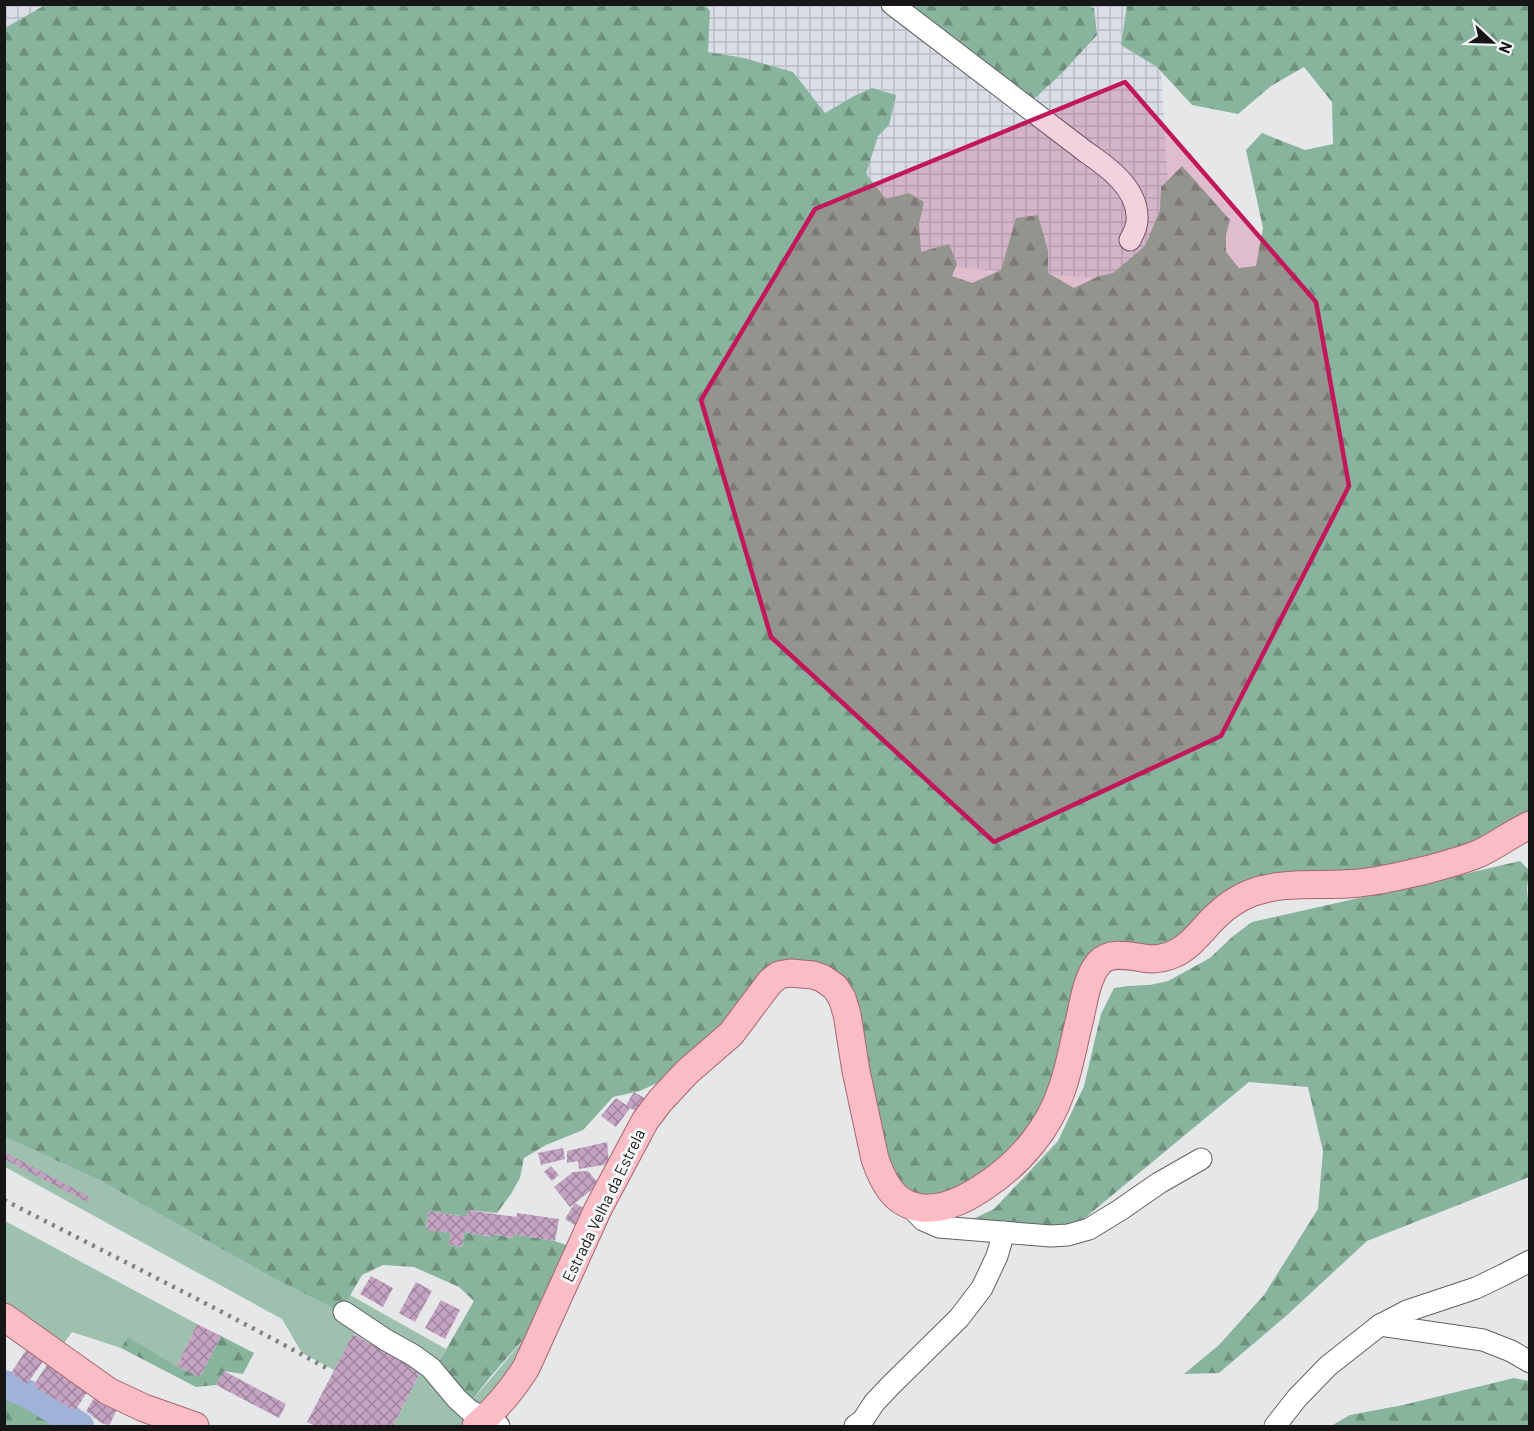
<svg xmlns="http://www.w3.org/2000/svg" width="1534" height="1431" viewBox="0 0 1534 1431" font-family="Barlow,sans-serif">
<defs>
<pattern id="industrial-grid" width="8" height="8" patternUnits="userSpaceOnUse" patternTransform="scale(1.5)"><rect width="8" height="8" fill="#d8dde6"/><path d="M0 4h8M4 0v8" fill="none" stroke="#b9bdc5"/></pattern>
<pattern id="forest-firs" width="22" height="20" patternUnits="userSpaceOnUse" patternTransform="scale(1.5)"><rect width="22" height="20" fill="#88b39c"/><path d="M5 1l3.5 6h-7zM16 11l3.5 6h-7z" fill="#6e917e"/></pattern>
<pattern id="building-cross-hatch" width="8" height="8" patternUnits="userSpaceOnUse" patternTransform="scale(1.5)"><rect width="8" height="8" fill="#c4a3c2"/><path d="M0 0l8 8M0 8l8-8" fill="none" stroke="#9e849d"/></pattern>
</defs>
<rect width="100%" height="100%" fill="#e6e7e9"/>
<g fill="url(#industrial-grid)">
<polygon points="5,5 47,5 5,28"/>
<polygon points="599,5 1157,5 1170,217 1118,280 939,266"/>
</g>
<g fill="#9dc1ae">
<polygon points="5,1137 99,1180 271,1277 338,1309 350,1295 446,1349 436,1367 470,1403 538,1323 519,1360 464,1426 393,1426 421,1371 354,1334 334,1370 302,1353 282,1319 5,1167"/>
<polygon points="5,1221 197,1324 177,1366 129,1338 121,1348 72,1332 62,1346 5,1303"/>
</g>
<g fill="url(#forest-firs)">
<polygon points="47,4 705,5 710,11 708,52 744,58 793,72 825,113 856,95 872,88 896,95 889,125 878,136 866,174 886,199 909,193 924,202 919,224 921,252 949,244 957,264 952,276 972,283 1001,270 1016,218 1038,215 1048,251 1048,273 1074,288 1099,276 1113,273 1145,246 1160,210 1161,187 1182,166 1230,220 1226,235 1226,252 1239,268 1256,266 1263,228 1246,150 1262,133 1305,150 1333,144 1332,102 1304,67 1271,86 1238,114 1192,105 1157,67 1121,45 1127,5 1529,5 1529,820 1476,851 1284,882 1185,946 1113,954 1053,1106 958,1200 894,1192 843,998 791,972 677,1069 657,1083 640,1091 613,1097 583,1130 546,1145 524,1158 520,1178 511,1194 497,1213 468,1210 467,1217 429,1211 426,1229 451,1233 449,1245 462,1247 464,1232 492,1237 493,1234 512,1238 513,1234 555,1241 569,1246 538,1323 491,1376 470,1403 436,1367 474,1301 459,1287 414,1267 383,1265 362,1275 348,1299 338,1310 271,1277 99,1180 5,1137 5,28"/>
<polygon points="905,5 1087,5 1094,8 1097,35 1062,73 1033,100"/>
<polygon points="1520,861 1529,870 1527,890 1530,915 1529,1177 1367,1241 1286,1316 1219,1373 1184,1374 1219,1345 1264,1295 1318,1209 1323,1151 1308,1087 1249,1082 1069,1231 952,1229 994,1209 1058,1141 1084,1086 1101,1014 1114,988 1128,986 1150,985 1168,981 1210,958 1232,937 1252,922 1452,877"/>
<polygon points="221,1336 254,1353 243,1374 224,1371 216,1385 196,1387 121,1348 128,1337 177,1366 200,1377"/>
<polygon points="1514,1378 1529,1381 1529,1426 1331,1426 1350,1415 1403,1405"/>
<polygon points="4,1393 27,1401 66,1426 5,1426"/>
</g>
<g fill="none" stroke-linecap="round" stroke-linejoin="round">
<polyline stroke="#9fb2d7" stroke-width="28" points="4,1384 30,1395 80,1426"/>
</g>
<g fill="url(#building-cross-hatch)">
<polygon points="634,1092 646,1099 638,1112 630,1108 616,1127 601,1116 616,1098 626,1105"/>
<polygon points="607,1142 609,1164 579,1169 578,1161 567,1163 567,1151"/>
<polygon points="563,1148 565,1159 541,1165 538,1153"/>
<polygon points="6,1153 90,1197 87,1202 4,1159"/>
<polygon points="551,1166 559,1175 552,1181 544,1172"/>
<polygon points="588,1171 599,1184 575,1203 587,1210 578,1227 565,1219 574,1204 570,1207 554,1187 573,1172"/>
<polygon points="468,1210 516,1217 517,1213 559,1219 555,1241 513,1234 513,1238 493,1234 493,1237 464,1232 462,1247 449,1245 451,1233 426,1230 429,1211 467,1217"/>
<polygon points="371,1276 393,1288 383,1307 360,1294"/>
<polygon points="416,1282 432,1291 415,1322 399,1313"/>
<polygon points="441,1300 460,1310 445,1339 425,1328"/>
<polygon points="197,1324 221,1336 200,1377 177,1366"/>
<polygon points="353,1334 421,1371 393,1426 315,1426 307,1422"/>
<polygon points="30,1344 46,1357 27,1384 11,1373"/>
<polygon points="51,1359 89,1389 75,1411 33,1386"/>
<polygon points="224,1371 286,1404 279,1418 216,1385"/>
<polygon points="98,1392 120,1403 109,1426 100,1422 86,1411"/>
</g>
<g fill="none" stroke-linecap="round" stroke-linejoin="round">
<g stroke="#616263" stroke-width="23">
<g id="minor">
<path d="M892,4l194,148c22,15 51,36 51,65 1,8 -3,16 -7,23"/>
<polyline points="910,1206 923,1220 939,1227 1051,1236 1068,1235 1089,1229 1120,1210 1159,1183 1201,1159"/>
<polyline points="344,1312 386,1340 413,1355 431,1368 457,1399 469,1410 499,1426"/>
<polyline points="1380,1325 1483,1340 1511,1351 1530,1362"/>
<polyline points="855,1426 863,1420 874,1403 890,1386 959,1318 982,1288 997,1256 1004,1232"/>
<polyline points="1275,1426 1297,1398 1328,1366 1380,1325 1407,1311 1476,1288 1503,1275 1530,1261"/>
</g>
</g>
<g stroke="#a8656f" stroke-width="29">
<g id="major">
<polyline points="4,1317 108,1391 144,1408 195,1426"/>
<path d="M476,1426c19,-16 36,-36 50,-58l72,-159 47,-88 15,-20 27,-29 44,-38 39,-52 9,-7 11,-2 23,2 9,3 13,9 7,11 5,16 9,57 19,88c8,23 19,46 47,49 23,2 44,-9 63,-22 35,-23 64,-57 77,-97 8,-23 12,-48 18,-71 4,-18 7,-41 19,-55 12,-14 37,-5 52,-4 8,0 16,-2 23,-5 16,-7 27,-23 40,-36 10,-10 24,-20 37,-25 35,-13 72,-6 108,-10 23,-2 45,-8 67,-13 17,-5 35,-9 52,-16 18,-8 34,-21 52,-29"/>
</g>
</g>
<use href="#minor" stroke="#fff" stroke-width="21"/>
<use href="#major" stroke="#fabcc5" stroke-width="27"/>
<path stroke="#808182" stroke-width="4.5" stroke-dasharray="3 6" stroke-linecap="butt" d="M4,1200c109,56 219,111 326,170"/>
</g>
<path fill="#c2185b" fill-opacity="0.2" stroke="#c2185b" stroke-width="4.5" stroke-linejoin="round" d="M1125,82l191,220 33,184 -128,250 -227,106 -223,-205 -70,-237 114,-191z"/>
<g text-anchor="middle" dominant-baseline="central" stroke-width="6" stroke-linejoin="round" paint-order="stroke">
<g font-size="16" fill="#161617" stroke="#f3f4f6">
<text transform="translate(603 1205) rotate(-64)">Estrada Velha da Estrela</text>
</g>
</g>
<rect width="1534" height="1431" fill="none" stroke="#161617" stroke-width="12"/>
<g transform="translate(1492 42) rotate(112)" stroke="#f3f4f6" stroke-width="4.5" paint-order="stroke">
<path d="M0-4.5L10 22L0 15L-10 22Z" fill="#161617"/>
<text y="-9" font-size="16" font-weight="bold" text-anchor="middle" fill="#161617">N</text>
</g>
</svg>
